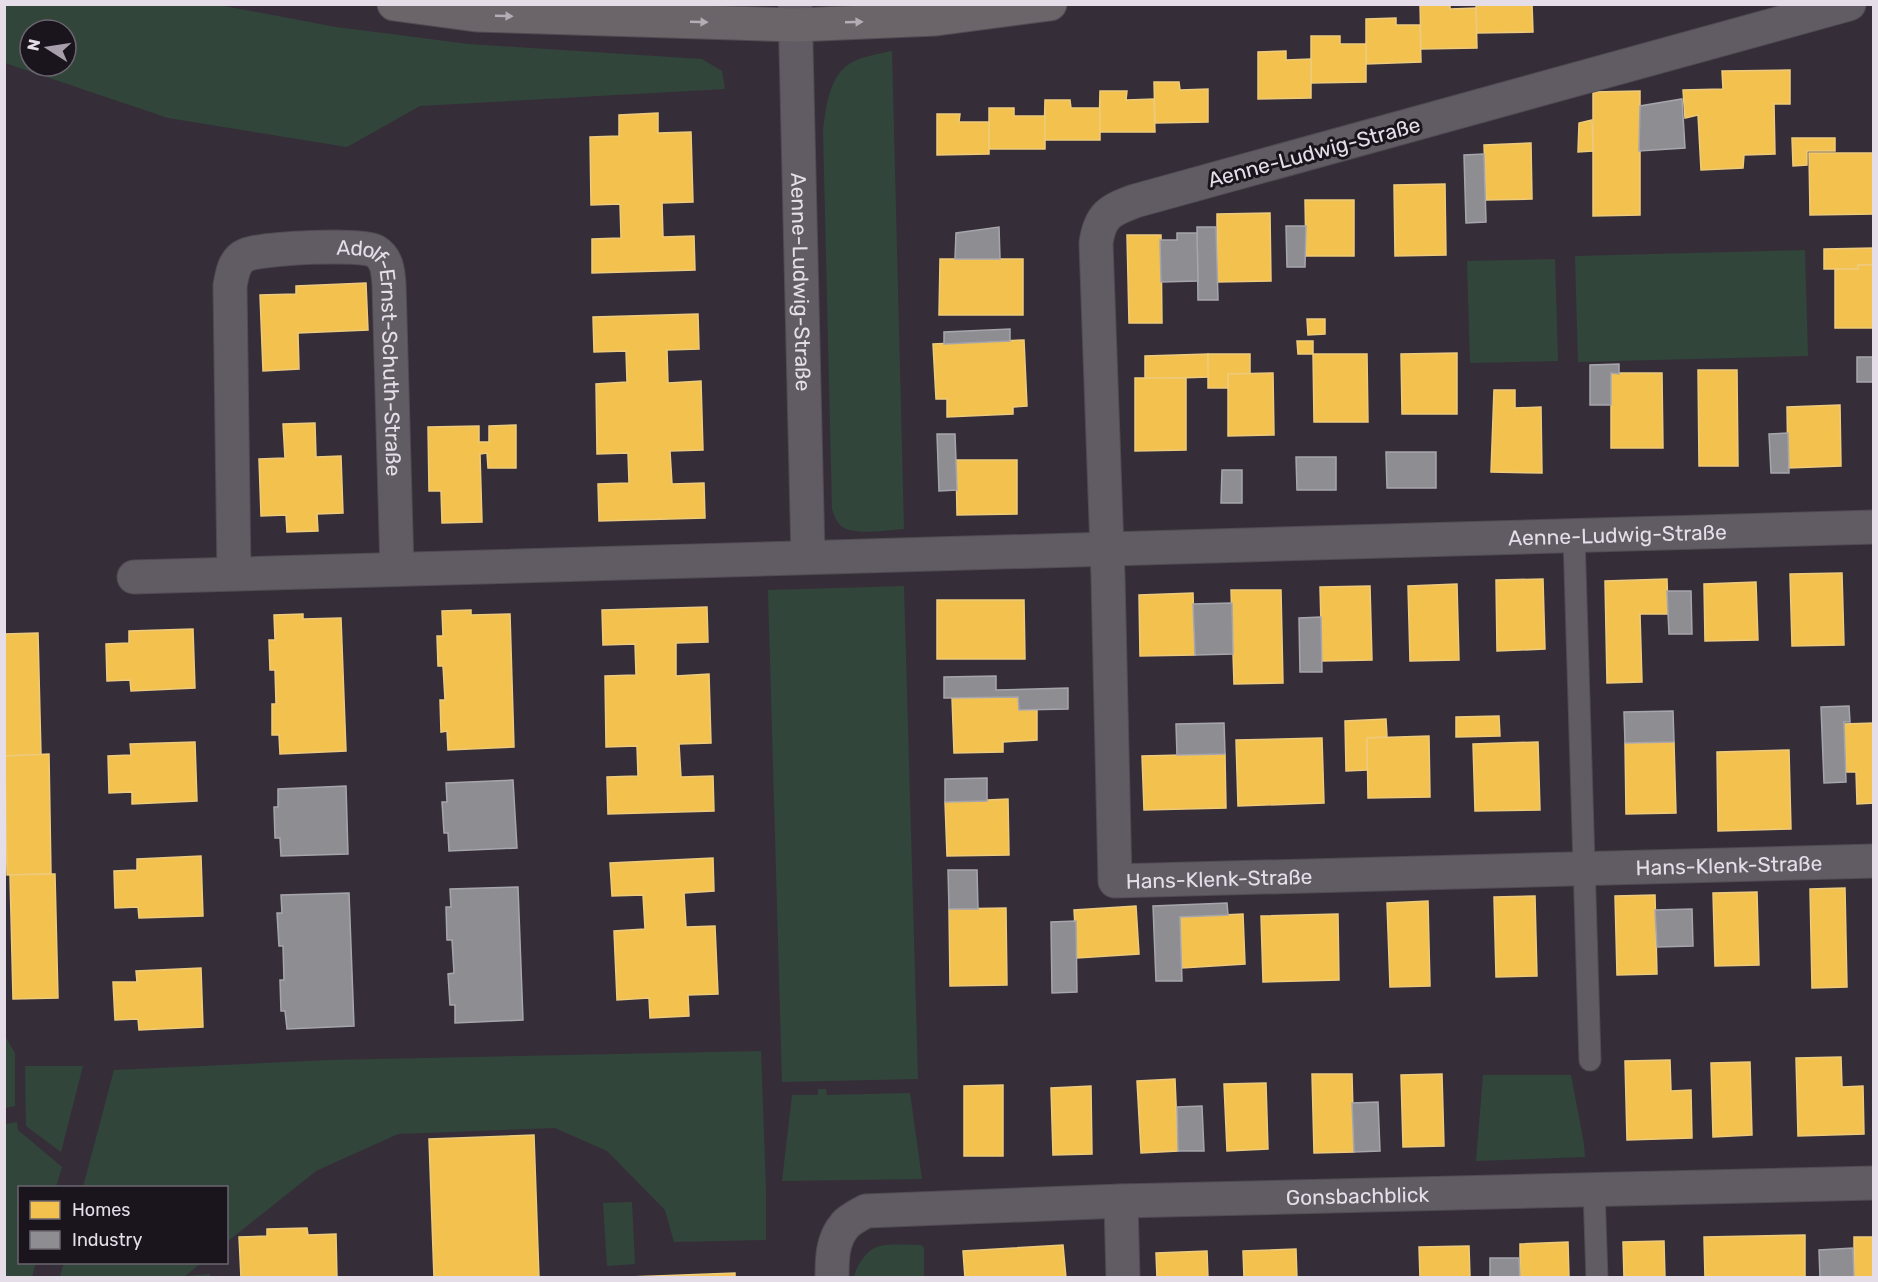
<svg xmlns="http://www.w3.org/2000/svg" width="1878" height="1282" viewBox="0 0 1878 1282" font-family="Rubik,sans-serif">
<rect width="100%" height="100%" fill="#352e38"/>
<g fill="#32453a" fill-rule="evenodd">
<path d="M219,5l117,22 133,17 233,15 20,12 3,18 -305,17 -73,41 -179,-29 -163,-55v-58zM30,30h36v36h-36z"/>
<path d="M892,51l12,478c-15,1 -51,7 -63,-3 -5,-5 -7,-11 -9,-17l-9,-379c3,-22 6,-55 28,-67 12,-7 28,-9 41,-12z"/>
<polygon points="1805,250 1808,356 1578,362 1575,256"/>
<polygon points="1555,259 1558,361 1470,363 1467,261"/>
<polygon points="904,586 918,1079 782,1082 768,590"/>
<polygon points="5,1036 15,1053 15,1106 5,1108"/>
<polygon points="761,1051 766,1190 766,1240 674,1242 665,1210 607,1151 555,1128 398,1134 316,1171 227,1242 226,1188 83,1187 114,1070 329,1060"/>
<polygon points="25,1066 83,1066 61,1152 26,1126"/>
<polygon points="1483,1075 1571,1075 1584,1144 1585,1157 1476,1161"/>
<polygon points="818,1089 826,1089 827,1095 910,1093 922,1179 782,1181 792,1095 818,1095"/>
<polygon points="17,1122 18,1130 62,1167 56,1187 20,1188 20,1262 36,1263 32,1277 5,1277 5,1124"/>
<polygon points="632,1202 635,1264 607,1266 603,1203"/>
<path d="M921,1245l3,3v29h-70c2,-10 12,-27 23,-30 9,-4 34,-2 44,-2z"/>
<polygon points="64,1262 201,1263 185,1276 210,1274 210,1277 60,1277"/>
</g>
<g fill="#f2c14e" stroke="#eeca7c" stroke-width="1.5">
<polygon points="1420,4 1450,4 1450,9 1476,8 1477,48 1421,49"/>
<polygon points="1476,4 1532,4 1533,32 1477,33"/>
<polygon points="1396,18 1396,25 1420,25 1421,62 1366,64 1366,19"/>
<polygon points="1311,36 1340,36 1340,44 1366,44 1366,82 1311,83"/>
<polygon points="1286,51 1286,60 1311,59 1311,98 1258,99 1258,52"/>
<polygon points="1790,70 1790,104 1774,104 1775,154 1744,155 1743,168 1701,170 1698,115 1685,118 1683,90 1723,89 1722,71"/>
<polygon points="1154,82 1179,82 1180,90 1208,89 1208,122 1155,123"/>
<polygon points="1100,91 1127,91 1126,100 1154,99 1155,132 1099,132"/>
<polygon points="1640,91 1640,215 1593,216 1593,92"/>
<polygon points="1045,100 1070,100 1071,108 1100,108 1100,140 1044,140"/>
<polygon points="989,108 1014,108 1014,116 1045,116 1045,149 989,149"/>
<polygon points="658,113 658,133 691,132 693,202 662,203 663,237 694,236 695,270 592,273 592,239 621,238 620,204 591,205 590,137 619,136 619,115"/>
<polygon points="937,114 960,114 959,122 989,122 989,154 937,155"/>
<polygon points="1592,120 1593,151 1578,152 1579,123"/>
<polygon points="1792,138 1835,138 1835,151 1807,151 1807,165 1793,166"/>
<polygon points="1531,143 1532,199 1486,200 1484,145"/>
<polygon points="1809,153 1874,153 1874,214 1810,215"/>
<polygon points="1445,184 1446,255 1395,256 1394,185"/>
<polygon points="1305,200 1354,200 1354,256 1306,256"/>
<polygon points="1270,213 1271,281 1217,282 1217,214"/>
<polygon points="1127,235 1161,235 1162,323 1129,323"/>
<polygon points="1874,248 1874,265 1858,265 1858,269 1824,269 1824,249"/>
<polygon points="940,259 1023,259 1023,315 939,315"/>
<polygon points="1858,265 1874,265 1874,328 1835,328 1835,269 1858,269"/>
<polygon points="366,283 368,330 298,333 299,369 263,371 260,295 296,294 296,286"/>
<polygon points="698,314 699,349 667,350 668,383 701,381 703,450 670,451 672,484 704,483 705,518 599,521 598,484 629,483 628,453 597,454 596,384 627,382 626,351 594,352 593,317"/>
<polygon points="1307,319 1325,319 1325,334 1308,335"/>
<polygon points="1024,340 1027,406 1013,407 1013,414 947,417 947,399 936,399 933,344"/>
<polygon points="1297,341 1313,341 1313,354 1298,354"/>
<polygon points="1457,353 1457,414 1402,414 1401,354"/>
<polygon points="1208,354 1209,377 1145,379 1145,356"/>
<polygon points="1208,354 1250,354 1250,374 1228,374 1228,388 1208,388"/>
<polygon points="1313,354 1367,354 1368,422 1314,422"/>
<polygon points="1698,370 1737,370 1738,466 1699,466"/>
<polygon points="1273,373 1274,435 1228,436 1228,374"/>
<polygon points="1611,373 1662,373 1663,448 1611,448"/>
<polygon points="1135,378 1186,378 1186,450 1135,451"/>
<polygon points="1494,390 1515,390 1515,408 1541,407 1542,473 1491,472"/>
<polygon points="1840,405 1841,466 1788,468 1787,407"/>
<polygon points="315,423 316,457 341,456 343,513 317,514 318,531 287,532 286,515 261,516 259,459 285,458 283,424"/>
<polygon points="516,425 516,468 488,468 487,453 480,454 482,522 442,523 441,491 429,491 428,427 479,426 479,442 489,442 489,426"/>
<polygon points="956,460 1017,460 1017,514 957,515"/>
<polygon points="1842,573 1844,645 1792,646 1790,574"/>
<polygon points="1543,579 1545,649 1497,651 1496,580"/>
<polygon points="1667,579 1668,614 1640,614 1642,682 1607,683 1605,581"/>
<polygon points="1756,582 1758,640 1705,641 1704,584"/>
<polygon points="1457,584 1459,660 1410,661 1408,586"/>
<polygon points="1370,586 1372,660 1322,661 1320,587"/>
<polygon points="1231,590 1281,590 1283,683 1234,684"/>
<polygon points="1193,593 1195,655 1140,656 1139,595"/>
<polygon points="937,600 1024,600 1025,659 937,659"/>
<polygon points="707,607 708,642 676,643 676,676 709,674 711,743 679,744 681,777 713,776 714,811 608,814 607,777 638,776 637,746 606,747 605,676 636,675 635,644 603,645 602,610"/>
<polygon points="471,610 471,615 510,614 514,747 448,750 447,731 441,732 440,700 445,700 443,666 438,666 437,636 443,636 442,611"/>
<polygon points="303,614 303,619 341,618 346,751 280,754 279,735 272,735 272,704 276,704 275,670 270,670 269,640 275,640 274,615"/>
<polygon points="193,629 195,688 131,691 130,680 107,681 106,644 129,643 129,631"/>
<polygon points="38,633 41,755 4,756 4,634"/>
<polygon points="1018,697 1019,710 1037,710 1037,740 1003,742 1003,752 954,753 952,698"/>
<polygon points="1499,716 1500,736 1456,737 1456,717"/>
<polygon points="1386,719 1387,737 1367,738 1367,770 1346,771 1345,721"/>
<polygon points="1874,723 1874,803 1857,804 1856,772 1846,772 1844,724"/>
<polygon points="1429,736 1430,797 1368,798 1367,738"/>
<polygon points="1322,738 1324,803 1238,806 1236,740"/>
<polygon points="195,742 197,801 132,804 132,792 109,793 108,756 131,755 130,744"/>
<polygon points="1538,742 1540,810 1475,811 1473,744"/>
<polygon points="1674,742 1676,813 1626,814 1625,743"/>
<polygon points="1789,750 1791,829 1718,831 1717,752"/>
<polygon points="49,754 51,874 7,875 5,756"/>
<polygon points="1225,754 1226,808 1144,810 1142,756"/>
<polygon points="1008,799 1009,855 947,856 945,802"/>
<polygon points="201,856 203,916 139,918 138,907 115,908 114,871 137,870 137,859"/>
<polygon points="713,858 714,891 684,893 686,927 715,926 718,994 688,995 689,1016 650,1018 649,998 617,1000 614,931 645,929 643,895 612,896 610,863"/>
<polygon points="51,874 55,874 58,998 13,999 10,875"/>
<polygon points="1845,888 1847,987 1812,988 1810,889"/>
<polygon points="1757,892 1759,965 1715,966 1713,893"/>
<polygon points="1655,895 1657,974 1617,975 1615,896"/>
<polygon points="1535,896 1537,976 1496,977 1494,897"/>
<polygon points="1428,901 1430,986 1390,987 1387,903"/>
<polygon points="1136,906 1139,954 1077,958 1074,910"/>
<polygon points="1006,908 1007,985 950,986 949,909"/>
<polygon points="1243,914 1245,964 1182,968 1180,917"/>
<polygon points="1338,914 1339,980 1263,982 1261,916"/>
<polygon points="201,968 203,1027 139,1030 138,1019 115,1020 113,982 137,982 136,971"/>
<polygon points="1841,1057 1842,1087 1863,1086 1864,1134 1798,1136 1796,1058"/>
<polygon points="1670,1060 1671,1091 1691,1090 1692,1138 1627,1140 1625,1061"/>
<polygon points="1750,1062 1752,1135 1713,1137 1711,1063"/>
<polygon points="1312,1074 1352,1074 1354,1152 1314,1153"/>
<polygon points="1442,1074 1444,1146 1403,1147 1401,1075"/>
<polygon points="1175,1079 1178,1151 1141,1153 1137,1081"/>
<polygon points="1266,1083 1268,1149 1227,1151 1224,1084"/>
<polygon points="1003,1085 1003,1156 964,1156 964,1086"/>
<polygon points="1091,1086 1092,1154 1053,1155 1051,1088"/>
<polygon points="534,1135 539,1278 434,1278 429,1139"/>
<polygon points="307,1228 308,1235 336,1234 337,1278 241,1278 239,1237 267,1236 267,1229"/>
<polygon points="1805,1235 1805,1278 1705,1278 1704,1237"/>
<rect x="1854" y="1237" width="20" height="41"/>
<polygon points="1664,1241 1665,1278 1624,1278 1623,1242"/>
<polygon points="1568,1242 1569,1278 1520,1278 1520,1244"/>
<polygon points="1063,1245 1066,1278 965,1278 963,1251"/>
<polygon points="1469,1246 1470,1278 1420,1278 1419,1247"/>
<polygon points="1296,1249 1297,1278 1244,1278 1243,1251"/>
<polygon points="1207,1251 1208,1278 1157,1278 1156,1253"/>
<polygon points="735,1273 735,1278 629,1278 629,1277"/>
</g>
<g fill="#8d8d92" stroke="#a7a5ac" stroke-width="1.5">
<polygon points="1682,99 1685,148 1639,151 1640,106"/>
<polygon points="1484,154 1486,222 1466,223 1464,155"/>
<polygon points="1286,226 1306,226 1305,267 1287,267"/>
<polygon points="999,227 1000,259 955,259 956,233"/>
<polygon points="1197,227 1216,227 1218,300 1198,300"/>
<polygon points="1177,233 1197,233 1198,281 1161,282 1160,240 1177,240"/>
<polygon points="1010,329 1010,341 944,344 944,332"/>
<rect x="1857" y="357" width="17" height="25"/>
<polygon points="1619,364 1619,374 1611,373 1611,405 1590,405 1590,365"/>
<polygon points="1788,433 1789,473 1771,473 1769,434"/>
<polygon points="937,434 955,434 957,490 939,491"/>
<polygon points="1386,452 1436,452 1436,488 1387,488"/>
<polygon points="1296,457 1336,457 1336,490 1297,490"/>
<polygon points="1222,470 1242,470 1242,503 1221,503"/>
<polygon points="1667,591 1691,591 1692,634 1669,634"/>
<polygon points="1232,603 1233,654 1195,655 1193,604"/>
<polygon points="1321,617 1322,672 1300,672 1299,618"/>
<polygon points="996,676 996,690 1068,688 1068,709 1019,710 1018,697 944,698 944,677"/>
<polygon points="1849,706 1850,722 1844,722 1846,782 1824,783 1821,707"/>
<polygon points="1673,711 1674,742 1625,743 1624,712"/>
<polygon points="1224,723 1225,754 1177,755 1176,724"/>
<polygon points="987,778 987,801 945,802 945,779"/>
<polygon points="513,780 517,848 449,851 448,833 444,833 442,802 447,802 446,783"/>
<polygon points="346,786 348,854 281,856 280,838 275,838 274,807 278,807 278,789"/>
<polygon points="948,870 977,870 978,909 949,909"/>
<polygon points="518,887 523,1020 455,1023 455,1005 450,1005 448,974 454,973 452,940 447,940 446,907 451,907 450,889"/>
<polygon points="349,893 354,1026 287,1029 285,1011 281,1011 280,980 284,980 283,946 279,946 277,913 282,913 281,895"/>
<polygon points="1227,903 1228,915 1180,917 1182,981 1156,981 1153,906"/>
<polygon points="1692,909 1693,946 1657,947 1655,910"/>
<polygon points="1076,921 1077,992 1052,993 1051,922"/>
<polygon points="1378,1102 1380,1151 1354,1152 1352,1103"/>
<polygon points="1202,1106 1204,1151 1178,1151 1177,1107"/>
<polygon points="1853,1248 1854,1278 1820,1278 1819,1250"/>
<polygon points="1490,1258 1519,1258 1520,1278 1490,1278"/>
</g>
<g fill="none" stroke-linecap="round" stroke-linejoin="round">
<g stroke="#514b53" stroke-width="23">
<g id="service">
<polyline points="1574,536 1590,1060"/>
<polyline points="1594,1190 1597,1278"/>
</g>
</g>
<g stroke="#514b53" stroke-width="35">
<g id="minor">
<path id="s1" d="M795,4l13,553"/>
<path id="s2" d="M1849,4l-714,197c-25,9 -35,14 -39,42l12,334 7,304 759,-20"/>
<path id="s3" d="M234,573l-4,-287c2,-12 4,-26 16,-31 15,-7 117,-12 129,-4 12,7 13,20 14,33l8,285"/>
<path id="s4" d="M134,577l1740,-50"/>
<polyline points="1121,1201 1123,1278"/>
<path id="s5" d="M832,1278c0,-19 0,-38 13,-53 5,-6 14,-10 21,-14l255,-10 753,-18"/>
</g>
</g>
<g stroke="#514b53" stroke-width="35">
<polyline id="secondary" points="394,4 476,15 796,25 936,19 1050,4"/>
</g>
<use href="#service" stroke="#615c64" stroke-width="21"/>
<use href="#minor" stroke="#615c64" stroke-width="33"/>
<use href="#secondary" stroke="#6b6468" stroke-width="33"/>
</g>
<defs><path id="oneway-solid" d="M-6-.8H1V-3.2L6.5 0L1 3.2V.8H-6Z" transform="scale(1.5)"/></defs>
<g fill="#b4adb5">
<use href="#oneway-solid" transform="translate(504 16) rotate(2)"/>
<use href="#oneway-solid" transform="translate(699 22) rotate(2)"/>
<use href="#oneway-solid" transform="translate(854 22) rotate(-2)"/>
</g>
<g text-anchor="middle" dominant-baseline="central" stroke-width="6" stroke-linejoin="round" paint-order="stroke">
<g font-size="21" fill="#e5dee9" stroke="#1a151d">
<text transform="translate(1314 152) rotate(-15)">Aenne-Ludwig-Straße</text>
<text stroke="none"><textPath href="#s1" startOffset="278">Aenne-Ludwig-Straße</textPath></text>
<text stroke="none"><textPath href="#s3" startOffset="549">Adolf-Ernst-Schuth-Straße</textPath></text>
<text stroke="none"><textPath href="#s4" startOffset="1484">Aenne-Ludwig-Straße</textPath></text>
<text stroke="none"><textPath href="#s2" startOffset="2055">Hans-Klenk-Straße</textPath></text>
<text stroke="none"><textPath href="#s2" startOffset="1545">Hans-Klenk-Straße</textPath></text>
<text stroke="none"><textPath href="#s5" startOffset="573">Gonsbachblick</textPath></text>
</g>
</g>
<rect width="1878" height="1282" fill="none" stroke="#e5dee9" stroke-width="12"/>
<rect x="18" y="1186" width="210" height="78" fill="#1a151d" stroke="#6b656f" stroke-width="1.5"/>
<rect x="30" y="1201" width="30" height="18" fill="#f2c14e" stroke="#6b656f" stroke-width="1.5"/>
<text x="72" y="1216" font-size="18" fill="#e5dee9">Homes</text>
<rect x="30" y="1231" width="30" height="18" fill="#8d8d92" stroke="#6b656f" stroke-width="1.5"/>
<text x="72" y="1246" font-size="18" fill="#e5dee9">Industry</text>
<g transform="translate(48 48) rotate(282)"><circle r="28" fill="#1a151d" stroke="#6b656f" stroke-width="1.5"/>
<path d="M0-4.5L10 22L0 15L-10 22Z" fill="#a7a0ab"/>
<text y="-9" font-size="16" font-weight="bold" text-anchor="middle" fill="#e5dee9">N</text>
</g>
</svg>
